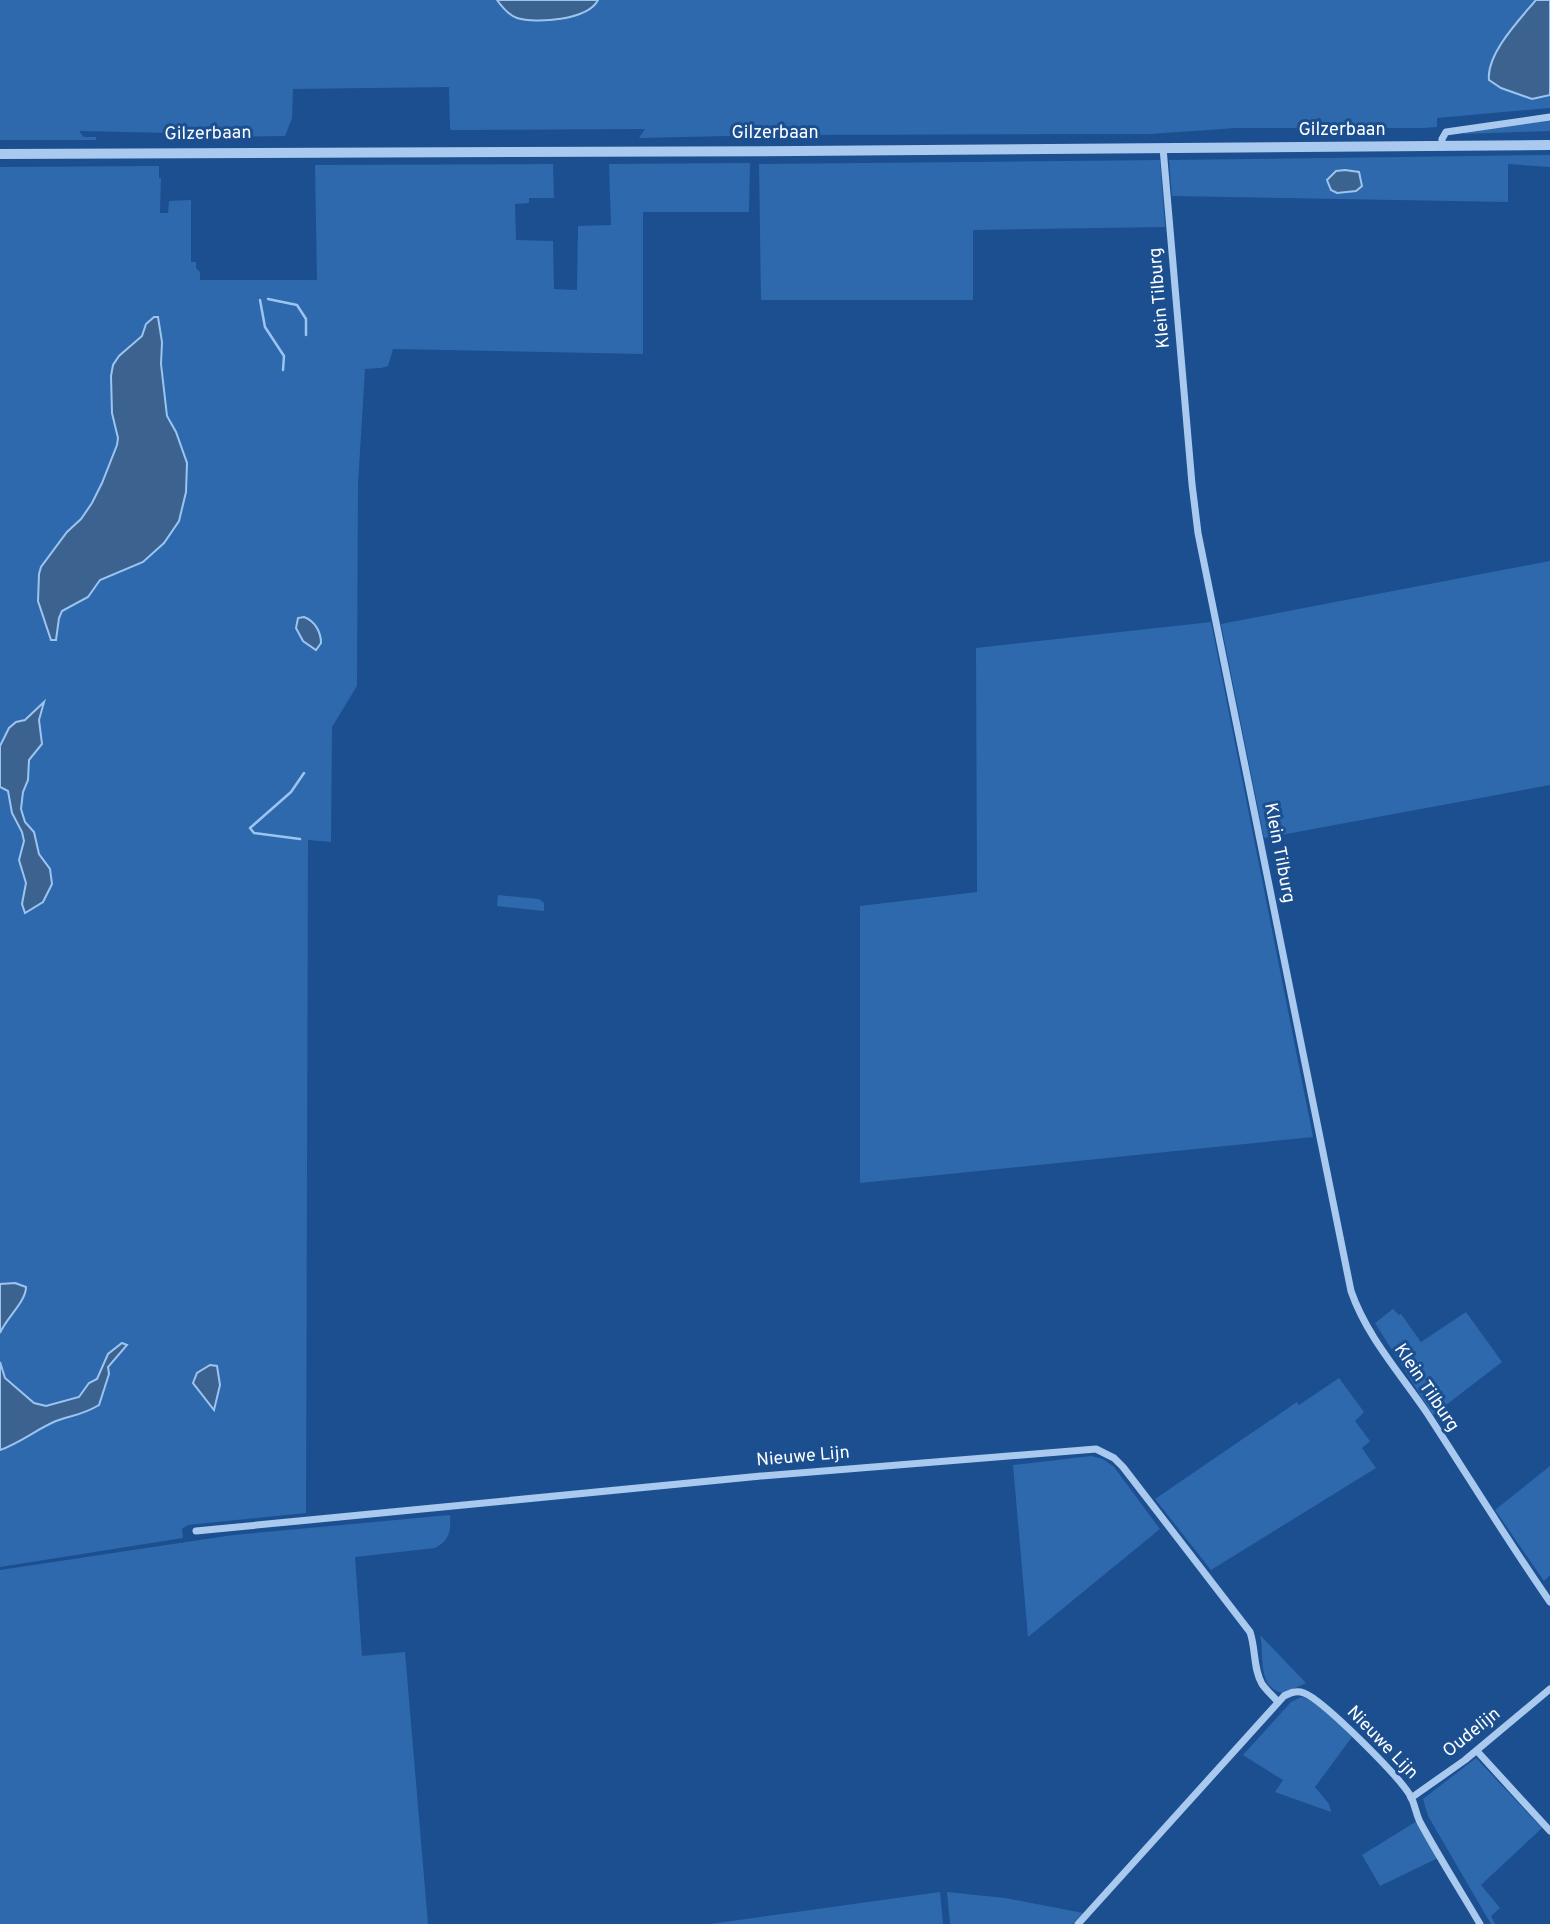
<svg xmlns="http://www.w3.org/2000/svg" width="1550" height="1924" viewBox="0 0 1550 1924" font-family="Overpass,sans-serif">
<rect width="100%" height="100%" fill="#1b4f8f"/>
<g fill="#2e69ad">
<polygon points="0,0 1550,0 1550,108 1437,118 1437,127 1424,128 1236,128 1150,134 776,135 639,138 645,129 452,130 450,129 449,87 293,89 292,118 285,136 216,137 216,134 79,131 84,137 96,137 96,140 0,140"/>
<polygon points="1550,120 1550,131 1464,134 1465,131"/>
<polygon points="1550,155 1550,167 1508,164 1508,202 1172,196 1169,160"/>
<polygon points="1160,160 1165,227 973,230 973,300 761,300 759,164"/>
<polygon points="750,163 749,212 643,212 643,354 393,349 388,366 381,368 365,369 358,484 357,686 332,727 331,842 308,840 306,1513 188,1525 182,1529 183,1538 0,1567 0,167 159,166 159,178 161,178 160,213 168,213 169,201 191,200 191,262 196,262 196,268 200,272 200,280 317,280 315,165 553,164 554,198 529,198 529,203 515,204 516,240 553,241 554,289 577,290 578,226 611,225 609,164"/>
<polygon points="1550,561 1550,785 1264,838 1221,624"/>
<polygon points="1211,622 1313,1137 860,1183 860,906 977,892 976,648"/>
<polygon points="498,895 539,899 544,903 544,911 497,906"/>
<polygon points="1393,1309 1399,1315 1401,1314 1421,1342 1466,1312 1502,1362 1433,1415 1375,1323"/>
<polygon points="1339,1378 1364,1412 1355,1421 1370,1441 1362,1448 1376,1468 1211,1570 1155,1499 1297,1402 1299,1405"/>
<polygon points="1091,1456 1103,1459 1114,1467 1160,1529 1028,1637 1013,1465"/>
<polygon points="1550,1466 1550,1575 1544,1581 1495,1510"/>
<path d="M450,1515c1,16 0,25 -15,33l-80,9 7,99 43,-4 23,272h-428v-354l233,-35z"/>
<path d="M1260,1635l46,48 -21,10c-29,-3 -20,-38 -25,-58z"/>
<path d="M1301,1697c19,5 38,26 51,40l-37,50 14,17 2,8 -56,-20 8,-12 -40,-25 48,-53z"/>
<polygon points="1476,1758 1542,1828 1481,1885 1500,1908 1491,1916 1495,1924 1491,1924 1428,1816 1423,1799"/>
<polygon points="1417,1821 1438,1858 1380,1886 1362,1855"/>
<polygon points="940,1892 943,1924 710,1924"/>
<polygon points="947,1892 1005,1898 1083,1913 1073,1924 950,1924"/>
</g>
<g fill="#3c6290" stroke="#9cc4f0" stroke-width="2">
<path d="M497,0h101c-10,20 -62,24 -81,18 -9,-3 -15,-11 -20,-18z"/>
<path d="M1536,0h14v95l-18,4 -31,-11 -12,-8c-3,-26 31,-61 47,-80z"/>
<polygon points="1345,170 1359,172 1362,186 1356,191 1337,193 1331,190 1327,180 1336,171"/>
<polygon points="154,317 158,317 162,342 161,364 167,416 176,432 187,463 186,492 179,521 164,543 143,562 100,580 88,597 62,611 59,618 56,640 51,640 38,601 39,574 41,567 67,532 81,519 92,503 102,483 117,445 118,438 112,413 111,376 113,365 119,356 142,336 146,324"/>
<path d="M304,617c11,4 17,15 17,26l-5,7 -13,-9 -7,-13 2,-10z"/>
<polygon points="44,702 39,720 42,744 29,760 28,780 23,792 21,809 25,822 34,832 39,854 50,869 52,884 43,902 25,913 22,904 26,883 19,860 24,841 22,832 12,813 8,791 0,787 0,746 9,728 16,722 25,720"/>
<path d="M15,1283l11,4c0,15 -20,31 -26,46v-49z"/>
<path d="M122,1343l5,2 -19,22 1,7 -10,31c-16,10 -27,10 -43,16 -19,8 -36,22 -56,29v-88l5,16 29,25 12,3 33,-9 10,-14 8,-4 11,-25z"/>
<polygon points="210,1365 217,1366 220,1385 214,1410 193,1383 197,1373"/>
</g>
<g fill="none" stroke-linecap="round" stroke-linejoin="round">
<g stroke="#9cc4f0" stroke-width="2.5">
<polyline points="268,299 297,305 306,319 306,335"/>
<polyline points="260,300 265,327 284,356 283,370"/>
<polyline points="300,839 254,833 250,828 291,792 304,773"/>
</g>
<g stroke="#a9c9ee" stroke-width="7">
<polyline points="1442,147 1442,139 1446,132 1550,117"/>
<path d="M1163,148l29,336 6,49 153,758c16,46 49,82 76,122 41,63 80,127 123,189"/>
<path d="M196,1531l565,-55 335,-27 18,9 9,9 127,165c6,17 3,37 12,52 4,6 11,12 16,18"/>
<polyline points="1477,1751 1550,1831"/>
<polyline points="1411,1798 1465,1760 1550,1689"/>
<path d="M1078,1924l206,-228c6,-3 12,-6 20,-3 19,7 97,85 107,104 4,8 5,17 9,25 19,35 40,68 60,102"/>
</g>
<polyline stroke="#a9c9ee" stroke-width="10" points="0,154 798,151 1550,145"/>
</g>
<g text-anchor="middle" dominant-baseline="central" stroke-width="6" stroke-linejoin="round" paint-order="stroke">
<g font-size="18" fill="#fff" stroke="#1b4f8f">
<text x="1342" y="130">Gilzerbaan</text>
<text x="775" y="133">Gilzerbaan</text>
<text transform="translate(208 134) rotate(-1)">Gilzerbaan</text>
<text transform="translate(1160 298) rotate(-95)">Klein Tilburg</text>
<text transform="translate(1279 853) rotate(79)">Klein Tilburg</text>
<text transform="translate(1426 1388) rotate(56)">Klein Tilburg</text>
<text transform="translate(803 1457) rotate(-5)">Nieuwe Lijn</text>
<text transform="translate(1472 1733) rotate(-39)">Oudelijn</text>
<text transform="translate(1382 1743) rotate(46)">Nieuwe Lijn</text>
</g>
</g>
</svg>
